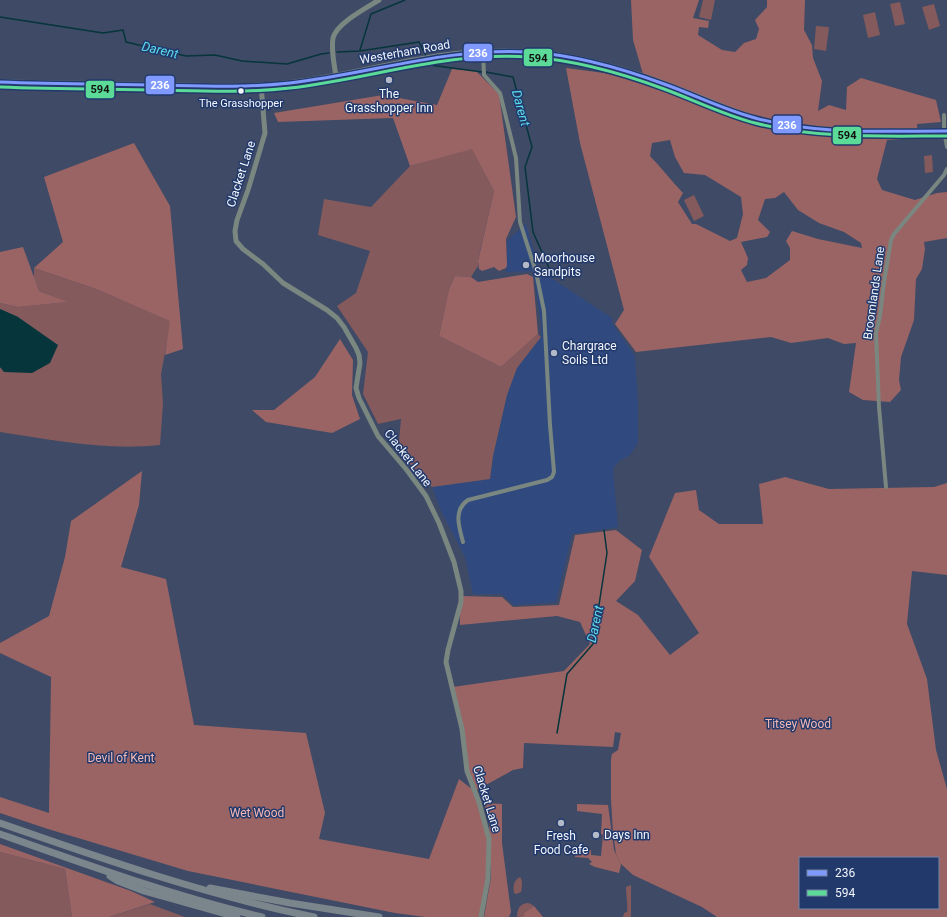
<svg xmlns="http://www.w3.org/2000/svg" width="947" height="917" viewBox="0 0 947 917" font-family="Roboto,sans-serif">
<rect width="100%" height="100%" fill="#3e4a66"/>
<polygon fill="#304a7f" points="526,224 539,270 612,318 612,323 635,356 638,405 638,443 629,456 619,461 613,469 618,527 572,534 556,602 514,605 502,594 473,594 465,557 441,511 432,487 490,479 493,457 507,395 517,368 541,337 541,323 533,271 506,272 507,241"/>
<g fill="#845a5c">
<polygon points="703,0 715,0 711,20 699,17"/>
<polygon points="900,2 905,24 895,26 890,4"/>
<polygon points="934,4 940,26 929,30 922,7"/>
<polygon points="875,12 880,35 868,38 863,15"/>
<polygon points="816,26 829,27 826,51 814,49"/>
<polygon points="472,148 494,191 478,260 478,266 471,277 455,276 449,289 439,336 501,367 538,334 541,337 517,368 507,395 493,456 490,479 432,487 398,452 401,419 378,424 363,394 368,352 337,306 356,293 370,251 318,235 324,199 371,207 410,166"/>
<polygon points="932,155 933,172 925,173 924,156"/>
<polygon points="694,195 704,216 694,221 684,200"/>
<path d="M34,268l62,21 75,32 -10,53 2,30 -3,41c-53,6 -107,-5 -160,-13v-65l5,5 13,-55 -18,-8v-6l18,4 49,-5 -28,-11 -5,-13z"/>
<polygon points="0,852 65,869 72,917 0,917"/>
<path d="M520,877c3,3 2,11 1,15l-5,2 -2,-1c-1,-7 -1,-12 6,-16z"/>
<path d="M631,885v32h-8l1,-4 3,-1c1,-8 -1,-16 -1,-25z"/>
<path d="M529,903l5,3 -10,7 -1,4h-6c0,-8 3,-14 12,-14z"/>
<polygon points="150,904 185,917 109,917"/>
</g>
<g fill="#9b6464" fill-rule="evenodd">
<path d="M631,0h68l-6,18 16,3 -1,7 -9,-1 -1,8 24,15 13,2 9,-9 12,-4 3,-10 -4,-9 12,-13v-7h38l-1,30 8,15 1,13 9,23 -4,30 11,-6 17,5 1,-23 14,-9 75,22 5,22 -24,2 1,14 -31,2 -10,39 5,11 33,10 22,-7 10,-1v46l-23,4 1,7 -3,20 -6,10 -2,41 -13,37 -2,23 2,10 -11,12 -27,-2 -14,-8 7,-49 -12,1 -16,-6 -37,5 -20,-6 -135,15 -21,-28 9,-14 -44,-167 -14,-75 38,5 30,7 9,-6 -10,-34zM670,140l5,17 9,16 21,2 36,22 2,17 -6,24 -7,3 -34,-17h-4l-14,-22 5,-9c-12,-12 -21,-25 -33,-37l2,-13zM784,192l14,18 21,13 25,9 17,11 1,5 -44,-9 -26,-8 -6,10 4,7v12l-24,18 -19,4 -6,-12 6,-5 1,-7 -7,-16 26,-5 3,-5 -12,-12 7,-21 10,-1z"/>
<polygon points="452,69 476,71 499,94 516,217 506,239 507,265 506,268 499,271 494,267 482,271 479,269 478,261 494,191 472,149 410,166 393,118 278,122 274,113 383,95 437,105"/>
<polygon points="134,143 170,206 183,349 165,355 170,321 96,289 34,268 63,242 44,177"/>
<polygon points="23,247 39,291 68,302 18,307 0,303 0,252"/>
<polygon points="527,274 533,277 538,334 501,367 439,336 449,289 455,276 471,277 478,282"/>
<polygon points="340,339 353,360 352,395 360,419 332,433 266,422 252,410 274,410 315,377"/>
<path d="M142,471l-3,34 -18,62 45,12 28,146 112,8 19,80 -6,26 110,20 30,-80 14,11 -3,-9 -17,-94 111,-16 26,-27 -10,-22 -23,-6 -97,9 -1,-29 43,1 11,10 46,-2 16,-70 41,-5 26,20 -7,31 -19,20 22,14 32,40 29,-22 -50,-76 26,-64 21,-3 3,20 20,14h44l-4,-40 26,-7 44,12 105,-2 13,-4v92l-35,-4 -5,53 20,55 9,71 11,39v128h-230l-15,-10 -69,-32 -13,-12 -4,-9 -3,-22 -2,-32v-41l1,-5 6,-4 3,-17 -6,-1 -2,15 -89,-4 -1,25 -10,2 -38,21 11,36 3,39 -8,51h-56l-30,-4 -207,-42 -140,-42 -48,-16v-16l49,16 2,-136 -51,-24v-10l49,-27 16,-59 6,-36zM800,858h138v50h-138z"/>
<polygon points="483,803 502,804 502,843 511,912 509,917 484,917 491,877 489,815"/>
<polygon points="577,804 608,805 614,850 621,865 619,873 595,867 589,864 592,862 588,858 575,857 575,851 585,852 591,850 591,855 601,856 603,835 601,834 602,814 577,811"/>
<polygon points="0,844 131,891 155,902 109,917 72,917 65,869 0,852"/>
<polygon points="534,906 543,917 523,917 524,913"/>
</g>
<polygon fill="#06353b" points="0,309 18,317 58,345 50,363 32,373 4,372 0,367"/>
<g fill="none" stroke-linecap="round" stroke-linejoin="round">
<g stroke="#06353b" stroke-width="1.5">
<polyline points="0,17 103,33 123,30 126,42 186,56 215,55 242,61 287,64 321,54 329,53"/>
<polyline points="360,50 371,14 405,0"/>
<polyline points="337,52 360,51 419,42 426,56"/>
<polyline points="428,59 430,65 482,72"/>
<polyline points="486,72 513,77 532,147 525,167 533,232 553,277"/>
<polyline points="557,733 567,674 593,644 607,553 604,530"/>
</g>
<g stroke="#7a8680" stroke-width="4">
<polyline points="944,115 944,131 947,147"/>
<polyline points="886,487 879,407 876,333 880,316 884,282 891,240 894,234 944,175 947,169"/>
<path d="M463,542c-4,-15 -10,-32 5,-42l79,-20 5,-3 2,-5 -4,-47 -6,-114 -8,-39 -16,-50 -4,-64 -16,-65 -16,-18 -1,-23"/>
</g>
<g stroke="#7a8680" stroke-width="5">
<path d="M336,76c-2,-12 -5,-26 -3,-38 4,-15 33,-30 46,-38"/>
<polyline points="261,85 265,133 248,190 237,220 235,231 236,241 243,249 263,264 283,283 327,310 337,318 344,327 356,348 359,355 360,363 356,388 359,398 378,436 406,469 426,496 439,523 454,562 461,591 461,602 448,650 446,662 462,729 467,771 479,802 489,839 488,878 481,917"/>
</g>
<path stroke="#788687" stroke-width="6" d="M0,82c55,2 109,2 164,3 42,1 84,3 126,-2 56,-6 110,-23 166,-29 24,-3 49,-3 73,-2 53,4 104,19 154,39 24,9 47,20 72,27 63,17 127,13 192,13"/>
<g stroke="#7a858c" stroke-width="7">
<path d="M0,823c103,36 206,72 314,94"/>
<path d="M0,834c87,31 173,62 262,83"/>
<polyline points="110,876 118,881 144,891 237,917"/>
<polyline points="210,888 290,903 379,917"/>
</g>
<g stroke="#22396c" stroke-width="6">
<path id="bus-1" d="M0,82c53,2 106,2 159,3 44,1 87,3 131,-2 80,-9 157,-36 239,-31 46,3 92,16 135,32 31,11 60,26 91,34 62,17 128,13 192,13"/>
</g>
<g stroke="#22396c" stroke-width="6">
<path id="bus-2" d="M0,87c53,2 106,2 159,3 44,1 87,3 131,-2 80,-9 157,-37 239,-31 46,3 92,16 135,32 30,11 60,26 91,34 63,16 128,13 192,13"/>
</g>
<use href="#bus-1" stroke="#8099ff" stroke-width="3"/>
<use href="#bus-2" stroke="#5bdb97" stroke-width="3"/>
</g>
<g fill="#b3b9c7" stroke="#22396c" stroke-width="1.5">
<circle cx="389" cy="80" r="4"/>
<circle cx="526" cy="265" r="4"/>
<circle cx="554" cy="353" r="4"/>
<circle cx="561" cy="823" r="4"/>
<circle cx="596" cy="835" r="4"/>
</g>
<circle fill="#f2f5fb" stroke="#22396c" stroke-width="1.5" cx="241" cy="91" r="3.5"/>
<g text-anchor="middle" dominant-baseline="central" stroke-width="3" stroke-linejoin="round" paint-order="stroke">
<g font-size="11" fill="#f2f5fb" stroke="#22396c">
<text x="241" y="103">The Grasshopper</text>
</g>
<g font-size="12" fill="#f2f5fb" stroke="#22396c">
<text transform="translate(405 52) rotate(-10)">Westerham Road</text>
<text transform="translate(241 174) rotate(-72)">Clacket Lane</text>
<text transform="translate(874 293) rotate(-82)">Broomlands Lane</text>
<text transform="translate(408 458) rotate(52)">Clacket Lane</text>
<text transform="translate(487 799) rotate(73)">Clacket Lane</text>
</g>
<g font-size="12" fill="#f2f5fb" stroke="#22396c" text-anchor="start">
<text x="389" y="94" text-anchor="middle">The<tspan x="389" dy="14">Grasshopper Inn</tspan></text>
<text x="534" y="258">Moorhouse<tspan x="534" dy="14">Sandpits</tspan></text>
<text x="562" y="346">Chargrace<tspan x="562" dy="14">Soils Ltd</tspan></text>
<text x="604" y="835">Days Inn</text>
<text x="561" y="836" text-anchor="middle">Fresh<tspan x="561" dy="14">Food Cafe</tspan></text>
</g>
<g font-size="12" fill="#f4b9b5" stroke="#22396c">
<text x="798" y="724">Titsey Wood</text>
<text x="121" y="758">Devil of Kent</text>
<text x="257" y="813">Wet Wood</text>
</g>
<g font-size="13" font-style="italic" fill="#5bdce8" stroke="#22396c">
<text transform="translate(160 50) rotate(13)">Darent</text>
<text transform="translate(521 108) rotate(75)">Darent</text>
<text transform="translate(595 624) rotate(-78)">Darent</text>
</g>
</g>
<g stroke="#22396c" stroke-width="1.5">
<rect x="463" y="43" width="30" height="19" rx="4" fill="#8099ff"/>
<rect x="523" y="48" width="30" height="19" rx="4" fill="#5bdb97"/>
<rect x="145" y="75" width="30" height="20" rx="4" fill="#8099ff"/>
<rect x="85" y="80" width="30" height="19" rx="4" fill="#5bdb97"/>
<rect x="772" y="115" width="30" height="19" rx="4" fill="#8099ff"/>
<rect x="832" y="126" width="30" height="19" rx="4" fill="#5bdb97"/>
</g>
<g font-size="11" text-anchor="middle" font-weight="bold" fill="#fff">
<text x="478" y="57">236</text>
<text x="160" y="89">236</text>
<text x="787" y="129">236</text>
</g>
<g font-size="11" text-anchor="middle" font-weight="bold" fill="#111">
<text x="538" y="62">594</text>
<text x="100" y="93">594</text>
<text x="847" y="139">594</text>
</g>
<rect x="799" y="857" width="140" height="52" fill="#22396c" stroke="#7584a5"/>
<rect x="807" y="870" width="20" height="6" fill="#8099ff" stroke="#7584a5"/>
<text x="835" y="877" font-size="12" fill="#f2f5fb">236</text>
<rect x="807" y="890" width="20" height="6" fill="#5bdb97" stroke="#7584a5"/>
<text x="835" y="897" font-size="12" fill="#f2f5fb">594</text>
</svg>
